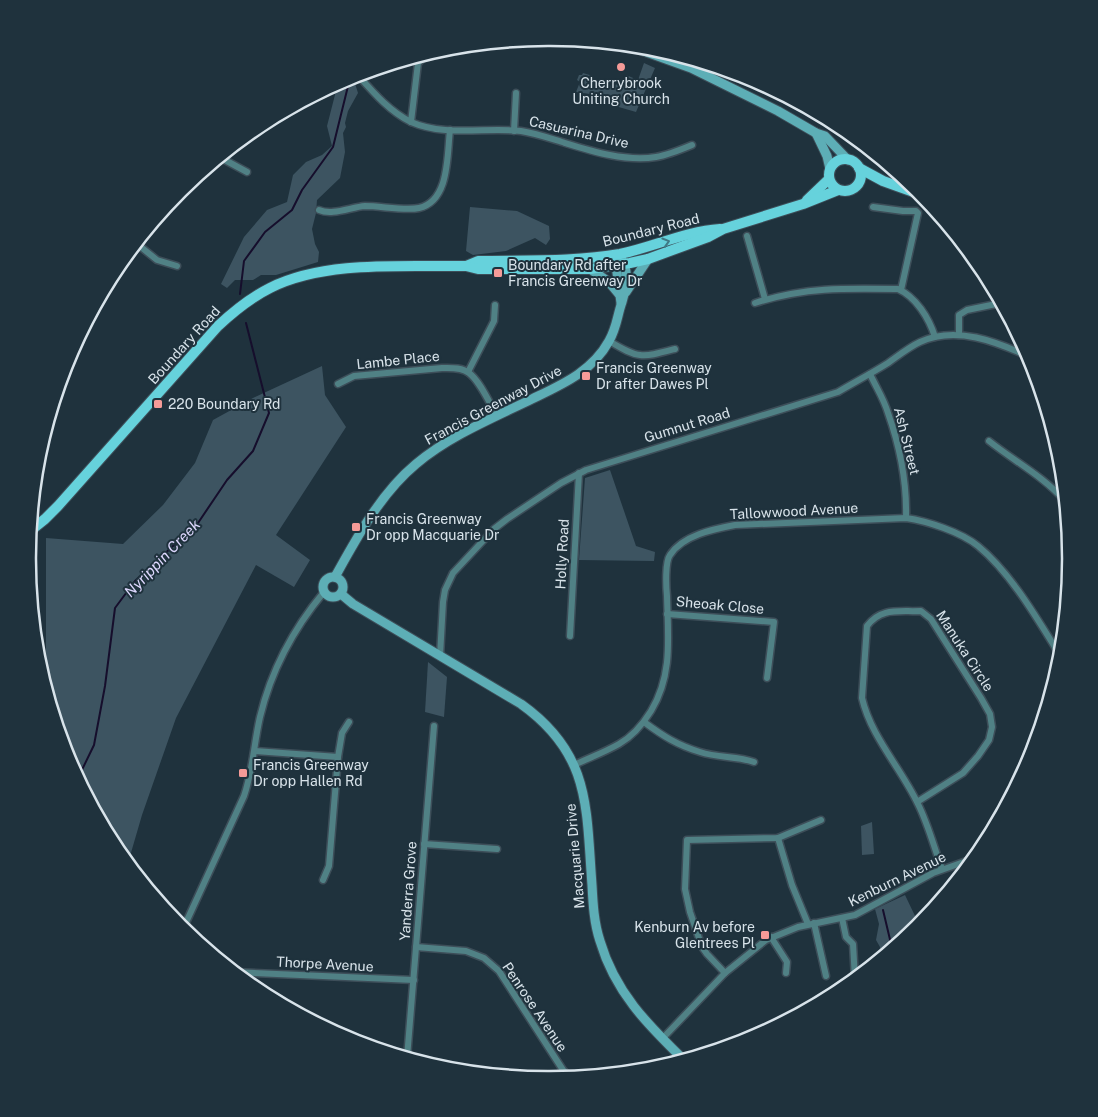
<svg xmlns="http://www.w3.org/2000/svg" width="1098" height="1117" viewBox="0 0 1098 1117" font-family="'Public Sans',sans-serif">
<rect width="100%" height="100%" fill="#1f323d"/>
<g fill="#3d5461">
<path d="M644,63l11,5 -19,44 -38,-11 2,-5c-9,-3 -15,-2 -24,-4l4,-10 -3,-2 2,-5h3l1,-2 10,3 1,5 10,4 1,-1 8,2 7,-3 2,-3 2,1 2,-6 12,5z"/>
<polygon points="354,80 358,93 348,111 345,123 346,127 343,133 345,152 340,178 317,200 316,213 312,229 315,244 319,252 318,262 276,275 261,275 253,280 235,280 227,288 221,284 244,237 267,210 287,202 293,175 306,162 322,155 332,146 327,126 337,87"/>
<polygon points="470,207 517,211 549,226 550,239 546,245 535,238 506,251 473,255 466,251"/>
<polygon points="322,366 325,395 346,427 276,535 310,560 294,587 256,565 176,718 142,815 128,863 115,848 67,758 46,689 46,538 123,544 163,505 195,463 213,420 253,398"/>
<polygon points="610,470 636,546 655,552 654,561 579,560 585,478"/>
<polygon points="428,662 447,677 444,717 425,712"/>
<polygon points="872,822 874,854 862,855 861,826"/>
<polygon points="905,895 916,918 925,918 918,927 879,959 880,947 876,940 879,924 875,909"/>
</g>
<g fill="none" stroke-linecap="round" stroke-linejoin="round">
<g stroke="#160e2c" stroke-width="2">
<polyline points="240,294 244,261 265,232 292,210 302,190 333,147 349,82"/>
<polyline points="78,778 94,745 105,686 115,608 135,581 198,523 227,480 253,451 269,413 246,323"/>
<polyline points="883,910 892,948"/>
</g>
<g stroke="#3d4e59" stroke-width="9">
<g id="minor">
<path d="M357,74c16,18 32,37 54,48 34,15 75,5 110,9 14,2 28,7 41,11 29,9 63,20 94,15 12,-2 24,-7 36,-12"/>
<polyline points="411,122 418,63 428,53"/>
<polyline points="514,131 516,93"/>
<polyline points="218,158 223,159 247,172"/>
<polyline points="873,207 903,211 916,211 918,213 901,290"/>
<path d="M319,210c13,6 32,-3 46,-4 16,0 40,5 54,2 31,-7 28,-54 31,-78"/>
<polyline points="747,236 765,299"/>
<polyline points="136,243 157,260 177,266"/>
<path d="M755,303c49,-16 91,-15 143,-14 18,8 31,29 37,48"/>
<polyline points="959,335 959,315 967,310 1001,303"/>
<path d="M609,341c30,18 32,17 66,8"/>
<polyline points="468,372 494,321 495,305"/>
<path d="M870,374c6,13 14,25 18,39 12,34 19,69 18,105"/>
<path d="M338,384l16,-8 88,-8c8,0 20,-1 27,5 11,8 21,31 28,43"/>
<path d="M989,441c25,20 54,35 76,60"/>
<polyline points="667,614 774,622 767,678"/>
<polyline points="570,636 579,473"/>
<path d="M440,656l3,-54 2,-12 8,-17 41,-44 13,-10 54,-36 25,-13 252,-78c17,-10 34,-19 50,-29 10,-7 21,-16 32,-21 36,-17 77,0 110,15"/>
<path d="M644,722c19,14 33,23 56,30 18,6 37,4 54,10"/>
<polyline points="255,751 338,757"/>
<path d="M574,765c15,-7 31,-13 45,-21 14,-8 24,-20 32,-33 22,-36 17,-74 16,-115 -1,-10 -2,-34 3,-41 13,-20 44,-26 65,-30l171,-7c21,3 55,14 72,28 33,27 60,74 83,111"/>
<path d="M917,802l46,-29 15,-17 11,-16 3,-13 -2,-13 -9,-16 -50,-79 -10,-8c-22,1 -40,-4 -54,15l-5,72c9,39 39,70 56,106 10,20 16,43 24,65"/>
<polyline points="778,838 792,885 808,924"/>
<polyline points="424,844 497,849"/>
<polyline points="323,880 329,866 338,757 342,733 349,722"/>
<polyline points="842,918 846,937 853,944 855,979"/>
<polyline points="814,923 826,976"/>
<path d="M183,929l61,-133c9,-26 10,-53 16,-79 11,-46 34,-89 64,-125"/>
<polyline points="771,937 787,962 786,973"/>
<polyline points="416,947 466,951 484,958 499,971 563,1070 571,1078"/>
<polyline points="234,972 414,980"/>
<polyline points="725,973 707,954 702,947 690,912 685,889 687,840 778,838 821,820"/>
<polyline points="662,1039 725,973 766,940 798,927 855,915 933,873 975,858"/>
<polyline points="407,1058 434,726"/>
</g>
</g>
<g stroke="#3d4e59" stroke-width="11">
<g id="secondary">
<polyline points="624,44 691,68 778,111 816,133 825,136 848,160"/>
<polyline points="816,133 827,156 830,169"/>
<polyline points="617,259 616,265 621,303"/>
<polyline points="590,269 609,282 619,294"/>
<polyline points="626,292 648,259"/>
<circle cx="333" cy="587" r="10"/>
<path d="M335,577c22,-40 46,-84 81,-113 33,-28 77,-46 116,-65 29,-14 60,-27 77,-58 8,-14 8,-25 13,-39 4,-14 8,-30 -1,-44"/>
<path d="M341,594l12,10 168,100c70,50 65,103 71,181 1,19 2,38 8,56 15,51 47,83 84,119"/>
</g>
</g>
<g stroke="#3d4e59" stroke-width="12">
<g id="primary">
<circle cx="845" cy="175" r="16"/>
<polyline points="859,168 883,181 922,195"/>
<polyline points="807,200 829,179"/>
<path d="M466,266l12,-5c45,-1 98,1 142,-7 34,-7 66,-23 100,-25"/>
<path d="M30,531l15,-12 13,-13 160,-180c16,-15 32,-28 52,-38 55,-28 135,-21 196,-22l12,3h112l40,-6 18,-4 60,-22 15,-8 80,-25 35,-14"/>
</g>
</g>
<use href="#minor" stroke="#508185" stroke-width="6"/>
<use href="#secondary" stroke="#5daeb6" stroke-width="9"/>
<use href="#primary" stroke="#66d2dc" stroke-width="10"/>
</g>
<defs><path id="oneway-chevron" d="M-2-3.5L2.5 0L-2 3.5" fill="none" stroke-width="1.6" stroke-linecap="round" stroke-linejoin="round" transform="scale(1.25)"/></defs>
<use stroke="#3f7a85" href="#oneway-chevron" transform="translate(666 242) rotate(-17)"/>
<g fill="#f59b98" stroke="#1f323d" stroke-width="2">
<circle cx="621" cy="67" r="5"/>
<rect x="493" y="268" width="10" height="10" rx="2.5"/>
<rect x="581" y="371" width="10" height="10" rx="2.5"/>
<rect x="153" y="399" width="10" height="10" rx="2.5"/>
<rect x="351" y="522" width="10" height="10" rx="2.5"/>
<rect x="238" y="768" width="10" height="10" rx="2.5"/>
<rect x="760" y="930" width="10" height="10" rx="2.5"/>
</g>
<g text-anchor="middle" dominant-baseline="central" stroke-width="4" stroke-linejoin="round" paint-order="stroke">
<g font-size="14" fill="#d8e3ea" stroke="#1f323d" text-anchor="start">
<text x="621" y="83" text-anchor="middle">Cherrybrook<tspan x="621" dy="16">Uniting Church</tspan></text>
<text x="508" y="265">Boundary Rd after<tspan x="508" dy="16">Francis Greenway Dr</tspan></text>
<text x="596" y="368">Francis Greenway<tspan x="596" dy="16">Dr after Dawes Pl</tspan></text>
<text x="168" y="404">220 Boundary Rd</text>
<text x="366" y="519">Francis Greenway<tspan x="366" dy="16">Dr opp Macquarie Dr</tspan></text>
<text x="253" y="765">Francis Greenway<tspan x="253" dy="16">Dr opp Hallen Rd</tspan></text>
<text x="755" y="927" text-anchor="end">Kenburn Av before<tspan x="755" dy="16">Glentrees Pl</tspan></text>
</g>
<g font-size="14" fill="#d8e3ea" stroke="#1f323d">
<text transform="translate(579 132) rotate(13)">Casuarina Drive</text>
<text transform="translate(651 230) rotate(-14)">Boundary Road</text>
<text transform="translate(184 345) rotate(-48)">Boundary Road</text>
<text transform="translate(398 360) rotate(-6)">Lambe Place</text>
<text transform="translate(493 405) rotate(-28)">Francis Greenway Drive</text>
<text transform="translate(687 425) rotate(-17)">Gumnut Road</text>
<text transform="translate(907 441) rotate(76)">Ash Street</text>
<text transform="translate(794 511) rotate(-3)">Tallowwood Avenue</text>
<text transform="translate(562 554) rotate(-87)">Holly Road</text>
<text transform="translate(720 605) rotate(5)">Sheoak Close</text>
<text transform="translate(965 651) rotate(57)">Manuka Circle</text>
<text transform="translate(575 856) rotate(-95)">Macquarie Drive</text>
<text transform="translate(897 879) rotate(-26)">Kenburn Avenue</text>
<text transform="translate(408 891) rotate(-86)">Yanderra Grove</text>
<text transform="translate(325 964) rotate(3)">Thorpe Avenue</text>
<text transform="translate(535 1007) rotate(56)">Penrose Avenue</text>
</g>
<g font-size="15" font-style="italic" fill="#ddd7fd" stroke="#1f323d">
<text transform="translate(162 558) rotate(-46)">Nyrippin Creek</text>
</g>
</g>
<path d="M0 0H1098V1117H0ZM548 46H550A512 512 0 0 1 1062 558V559A512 512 0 0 1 550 1071H548A512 512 0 0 1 36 559V558A512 512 0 0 1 548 46Z" fill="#1f323d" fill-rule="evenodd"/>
<path fill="none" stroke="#d8e3ea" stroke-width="2.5" d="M548 46H550A512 512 0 0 1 1062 558V559A512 512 0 0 1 550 1071H548A512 512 0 0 1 36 559V558A512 512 0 0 1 548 46Z"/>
</svg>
